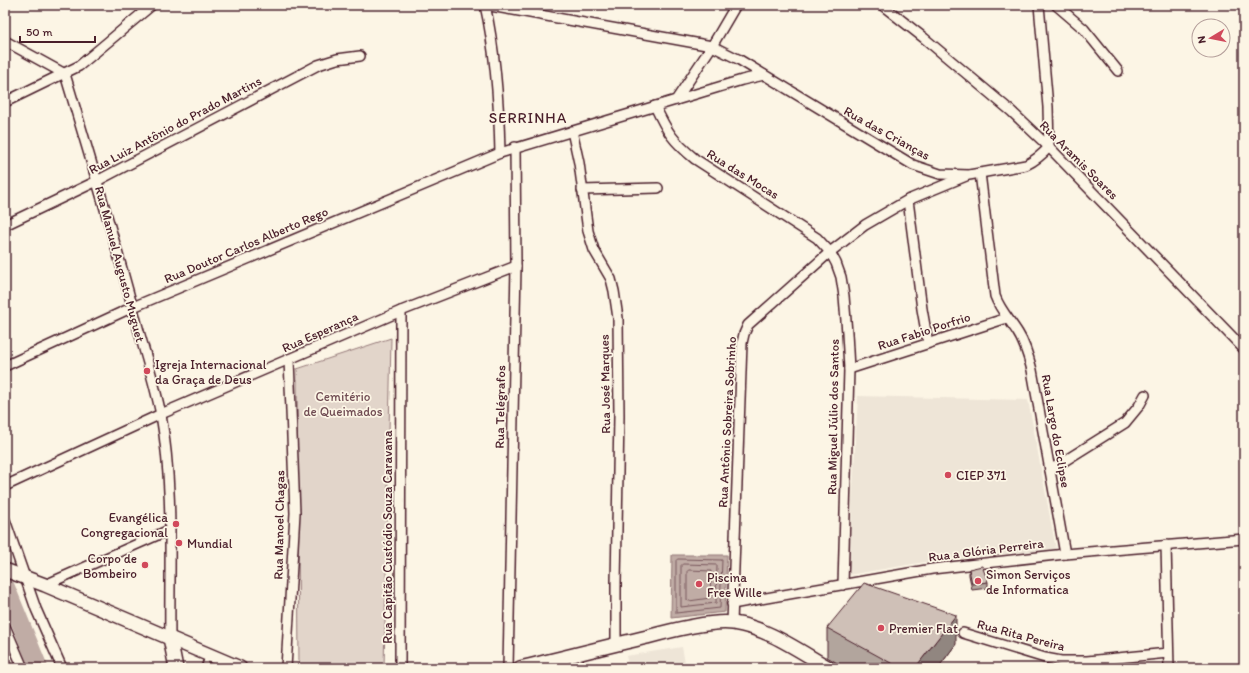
<svg xmlns="http://www.w3.org/2000/svg" width="1249" height="673" viewBox="0 0 1249 673" font-family="Itim,sans-serif">
<rect width="100%" height="100%" fill="#fcf5e5"/>
<filter id="ink" filterUnits="userSpaceOnUse"><feTurbulence type="fractalNoise" baseFrequency=".025" numOctaves="2"/><feDisplacementMap in="SourceGraphic" scale="8" xChannelSelector="R" yChannelSelector="G"/><feConvolveMatrix kernelMatrix="1 2 1 2 8 2 1 2 1" color-interpolation-filters="sRGB"/></filter>
<g filter="url(#ink)">
<g fill="#eee5d7">
<polygon points="858,396 1028,400 1056,549 931,561 848,575"/>
<polygon points="682,647 686,668 629,668 626,656"/>
</g>
<polygon fill="#e2d5ca" stroke="#967a7a" points="391,338 384,668 299,668 297,369"/>
<polygon fill="#c0aca5" stroke="#917474" points="672,555 727,555 725,612 671,618"/>
<g fill="none" stroke-linecap="round" stroke-linejoin="round">
<g stroke="#79575c" stroke-width="1">
<polygon points="678,559 722,560 720,608 676,613 676,561"/>
<polygon points="683,564 717,565 716,603 681,607 681,566"/>
<polygon points="689,570 711,571 710,598 689,601 687,600 687,572"/>
</g>
<polyline stroke="#c0aca5" stroke-width="18" points="5,585 39,668"/>
<g stroke="#4a1f2b" stroke-width="8">
<polyline id="service" points="204,668 208,656"/>
</g>
<g stroke="#4a1f2b" stroke-width="12">
<g id="minor">
<path d="M485,5l227,41 26,13 175,106 27,9 29,1 57,-10c10,-5 16,-10 23,-18l-1,-40 -9,-102"/>
<path d="M485,5c11,49 14,98 15,148"/>
<polyline points="882,5 924,38 1011,111 1049,147 1244,349"/>
<polyline points="1056,5 1084,29 1118,71"/>
<path d="M5,41l60,33c25,83 50,166 72,250 8,30 18,60 24,91 13,73 8,149 9,223"/>
<polyline points="676,100 742,80 764,75"/>
<polyline points="5,102 79,66 152,5"/>
<path d="M655,106c12,26 18,35 40,53l122,79 13,14 6,11 5,14 3,19 3,37 2,36 -6,216"/>
<polyline points="572,131 579,163 588,231 594,250 611,279 614,291 618,318 619,416 616,584 616,644"/>
<path d="M980,173l15,123c5,14 15,24 23,37 7,11 11,25 14,37l33,184"/>
<polyline points="582,190 658,188"/>
<polyline points="908,200 922,309 928,343"/>
<polyline points="5,225 97,181 318,65 337,59 360,56"/>
<polyline points="5,366 133,307 500,153 676,100 712,46 736,5"/>
<polyline points="849,369 1007,318"/>
<polyline points="1050,470 1125,423 1139,406 1145,395"/>
<polyline points="5,486 161,414 401,311 516,266"/>
<polyline points="5,520 36,609 62,668"/>
<polyline points="1166,545 1169,668"/>
<polyline points="45,585 169,530"/>
<polyline points="732,604 932,569 1065,554 1244,539"/>
<polyline points="732,623 742,343 744,334 748,325 830,252 865,225 908,200 966,176"/>
<polyline points="5,626 23,668"/>
<polyline points="963,633 1045,658 1061,661 1087,661 1168,653"/>
<polyline points="286,668 295,513 289,359"/>
<polyline points="400,668 401,311"/>
<polyline points="508,668 516,266 515,147"/>
</g>
</g>
<g stroke="#4a1f2b" stroke-width="16">
<g id="secondary">
<polyline points="5,570 45,585 240,668"/>
<polyline points="170,638 176,668"/>
<path d="M520,668c42,-10 84,-21 127,-31 22,-6 64,-17 86,-14 35,5 66,28 96,45"/>
</g>
</g>
<use href="#service" stroke="#fcf5e5" stroke-width="4.5"/>
<use href="#minor" stroke="#fcf5e5" stroke-width="9"/>
<use href="#secondary" stroke="#fcf5e5" stroke-width="13"/>
</g>
<g fill="#b2a59d" stroke="#4a1f2b">
<polygon points="969,569 988,582 988,588 972,590 969,575"/>
<polygon points="827,628 956,644 938,668 846,668 827,657"/>
</g>
<polygon fill="#918680" stroke="#4a1f2b" points="956,615 956,644 938,668 915,668"/>
<g fill="#cfc0b7" stroke="#4a1f2b">
<polygon points="982,566 988,582 972,584 969,569"/>
<polygon points="864,583 956,615 915,668 900,668 827,628"/>
</g>
</g>
<g fill="#d1495b" stroke="#fcf5e5" stroke-width="1.5">
<circle cx="147" cy="371" r="4"/>
<circle cx="948" cy="475" r="4"/>
<circle cx="176" cy="524" r="4"/>
<circle cx="179" cy="543" r="4"/>
<circle cx="145" cy="565" r="4"/>
<circle cx="978" cy="581" r="4"/>
<circle cx="699" cy="584" r="4"/>
<circle cx="881" cy="628" r="4"/>
</g>
<g text-anchor="middle" dominant-baseline="central" stroke-width="3.5" stroke-linejoin="round" paint-order="stroke">
<g font-size="13" fill="#4a1f2b" stroke="#fcf5e5">
<text transform="translate(175 125) rotate(-28)">Rua Luiz Antônio do Prado Martins</text>
<text transform="translate(887 133) rotate(29)">Rua das Crianças</text>
<text transform="translate(1079 160) rotate(45)">Rua Aramis Soares</text>
<text transform="translate(743 174) rotate(32)">Rua das Mocas</text>
<text transform="translate(246 245) rotate(-23)">Rua Doutor Carlos Alberto Rego</text>
<text transform="translate(120 264) rotate(75)">Rua Manuel Augusto Muguet</text>
<text transform="translate(924 331) rotate(-18)">Rua Fabio Porfrio</text>
<text transform="translate(320 332) rotate(-24)">Rua Esperança</text>
<text transform="translate(605 384) rotate(-91)">Rua José Marques</text>
<text transform="translate(500 407) rotate(-89)">Rua Telégrafos</text>
<text transform="translate(833 417) rotate(-89)">Rua Miguel Júlio dos Santos</text>
<text transform="translate(727 422) rotate(-87)">Rua Antônio Sobreira Sobrinho</text>
<text transform="translate(1056 431) rotate(80)">Rua Largo do Eclipse</text>
<text transform="translate(279 525) rotate(-89)">Rua Manoel Chagas</text>
<text transform="translate(387 537) rotate(-90)">Rua Capitão Custódio Souza Caravana</text>
<text transform="translate(986 550) rotate(-7)">Rua a Glória Perreira</text>
<text transform="translate(1021 635) rotate(15)">Rua Rita Pereira</text>
</g>
<g font-size="13" fill="#4a1f2b" stroke="#fcf5e5" text-anchor="start">
<text x="155" y="364">Igreja Internacional<tspan x="155" dy="15">da Graça de Deus</tspan></text>
<text x="956" y="475">CIEP 371</text>
<text x="168" y="517" text-anchor="end">Evangélica<tspan x="168" dy="15">Congregacional</tspan></text>
<text x="187" y="543">Mundial</text>
<text x="137" y="558" text-anchor="end">Corpo de<tspan x="137" dy="15">Bombeiro</tspan></text>
<text x="986" y="574">Simon Serviços<tspan x="986" dy="15">de Informatica</tspan></text>
<text x="707" y="577">Piscina<tspan x="707" dy="15">Free Wille</tspan></text>
<text x="889" y="628">Premier Flat</text>
</g>
<g font-size="13" fill="#704c53" stroke="#fcf5e5">
<text x="343" y="396">Cemitério<tspan x="343" dy="15">de Queimados</tspan></text>
</g>
<g font-size="15" letter-spacing="1" fill="#4a1f2b" stroke="#fcf5e5">
<text x="528" y="118">SERRINHA</text>
</g>
</g>
<rect width="1249" height="673" fill="none" stroke="#fcf5e5" stroke-width="20"/>
<rect x="10" y="10" width="1229" height="653" fill="none" stroke="#4a1f2b" stroke-width="1.5" filter="url(#ink)"/>
<g transform="translate(1211 38) rotate(260)"><circle r="19" fill="#fcf5e5" stroke="#b59f9b"/>
<path d="M0-3L7 15L0 10L-7 15Z" fill="#d1495b"/>
<text y="-6" font-size="11" font-weight="bold" text-anchor="middle" fill="#4a1f2b">N</text>
</g>
<path d="M20 36v6h75v-6" fill="none" stroke="#4a1f2b" stroke-width="2"/>
<text x="26" y="36" font-size="12" fill="#4a1f2b" stroke="#fcf5e5" stroke-width="3" paint-order="stroke">50 m</text>
</svg>
